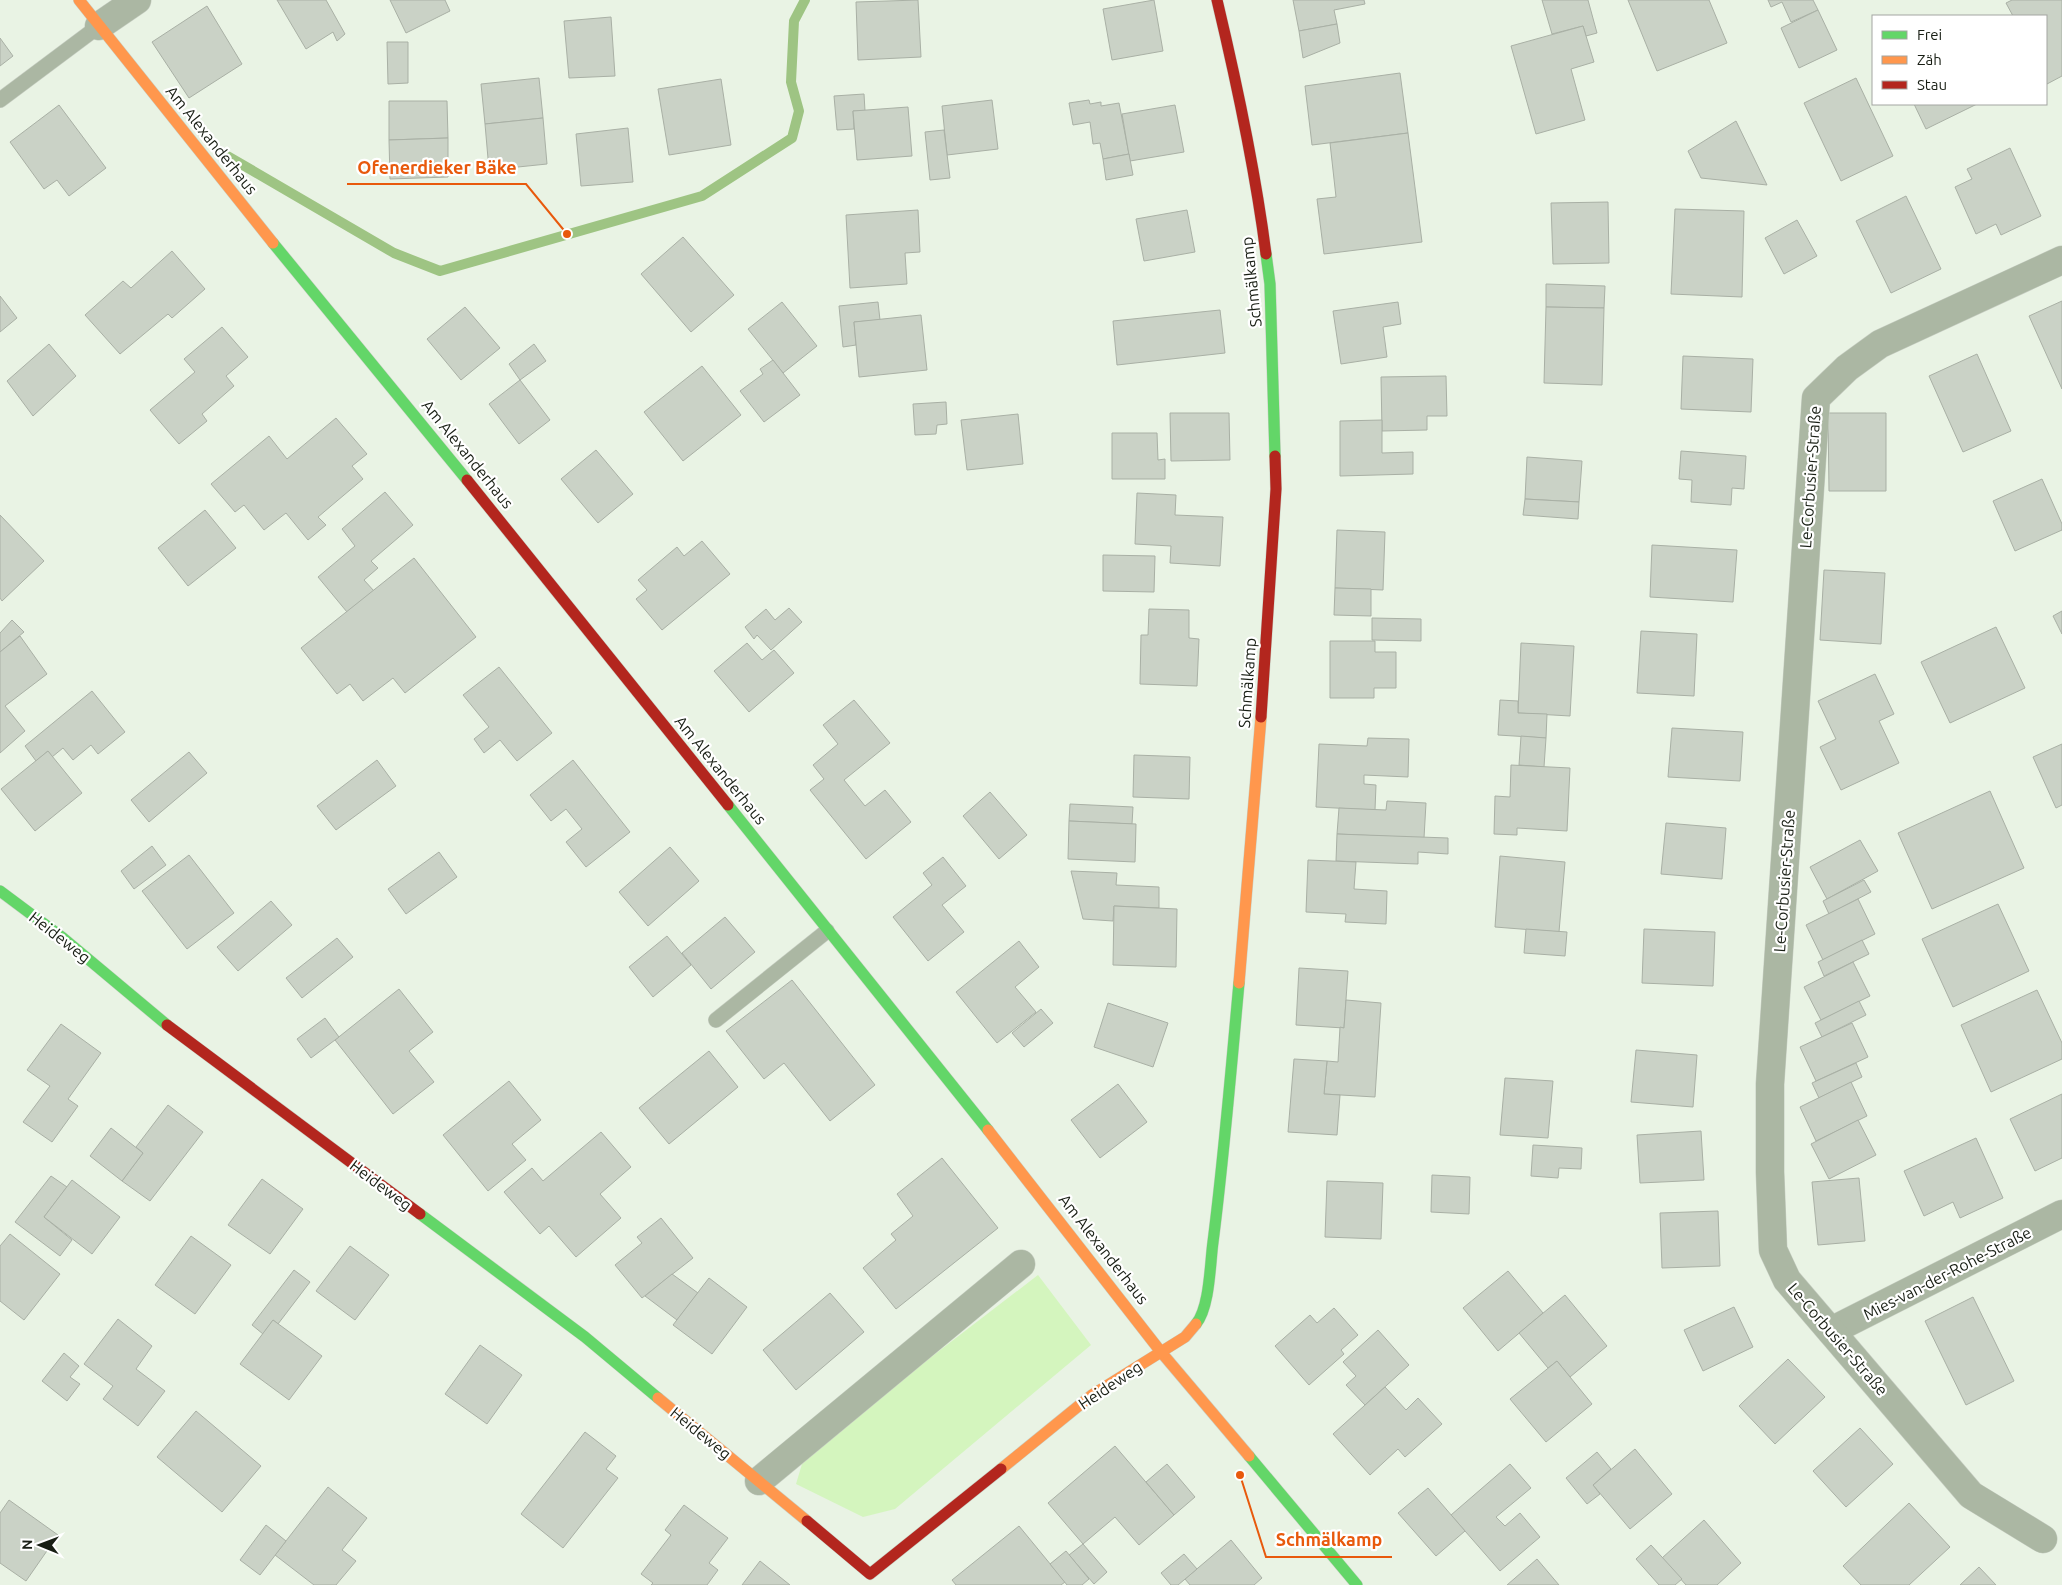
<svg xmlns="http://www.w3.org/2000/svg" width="2062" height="1585" viewBox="0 0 2062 1585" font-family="Ubuntu,sans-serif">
<rect width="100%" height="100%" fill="#e9f3e4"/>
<polygon fill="#d4f5be" points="1038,1275 1091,1345 895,1509 863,1517 796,1484 805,1454"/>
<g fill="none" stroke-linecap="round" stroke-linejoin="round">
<polyline stroke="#9ec483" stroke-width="10" points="224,154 394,253 440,271 702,196 792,138 799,111 791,82 794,21 805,0"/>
</g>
<g fill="#cad2c6" stroke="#a9b0a5">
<polygon points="277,0 326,0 345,34 337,41 333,32 306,49"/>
<polygon points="390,0 445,0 450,11 406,33"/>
<polygon points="918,0 921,57 858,60 856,2"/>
<polygon points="1154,0 1163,51 1112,60 1103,9"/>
<polygon points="1293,0 1364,0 1365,4 1334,10 1337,24 1299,31"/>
<polygon points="1542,0 1588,0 1597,33 1586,36 1583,26 1552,34"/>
<polygon points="1628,0 1709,0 1727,43 1657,71"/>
<polygon points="1768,0 1813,0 1818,10 1791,22 1782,2 1771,7"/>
<polygon points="2012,0 2062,0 2062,76 2047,84 2046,82 2046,16 2013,16 2006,3"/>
<polygon points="207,6 242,64 189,98 152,42"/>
<polygon points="1818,10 1837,50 1799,68 1781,28"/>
<polygon points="611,17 615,76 569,78 564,21"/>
<polygon points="1337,24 1340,43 1303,58 1299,31"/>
<polygon points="1583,26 1594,62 1571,69 1585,120 1536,134 1511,46"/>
<polygon points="0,38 13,56 0,66"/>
<polygon points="387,42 408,42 408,83 388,84"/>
<polygon points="1400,73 1408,133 1312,145 1305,86"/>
<polygon points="539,78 543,118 485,124 481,84"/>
<polygon points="1856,78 1893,156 1841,181 1804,103"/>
<polygon points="721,79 731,145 669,155 658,89"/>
<polygon points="864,94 865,111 853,111 854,129 837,130 834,96"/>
<polygon points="992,100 998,149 947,155 942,106"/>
<polygon points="1089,100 1090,104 1101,102 1101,106 1119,103 1129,154 1103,159 1100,143 1093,144 1090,122 1073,125 1069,103"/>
<polygon points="389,101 447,101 448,138 389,140"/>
<polygon points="1914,104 1977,104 1926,129"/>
<polygon points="59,105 106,168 69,196 57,180 44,189 10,142"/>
<polygon points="1175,105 1184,152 1130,161 1122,114"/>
<polygon points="908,107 912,156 857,160 853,111"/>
<polygon points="543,118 547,164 489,170 485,124"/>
<polygon points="1736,121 1767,185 1701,178 1688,151"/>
<polygon points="628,128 633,182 581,186 576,134"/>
<polygon points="944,130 950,178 930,180 925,132"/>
<polygon points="1408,133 1422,242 1324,254 1317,199 1336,197 1330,143"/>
<polygon points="448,138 448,177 390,179 389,140"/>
<polygon points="2010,148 2041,216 2001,235 1996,224 1976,234 1955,187 1972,179 1967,169"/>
<polygon points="1129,154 1133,175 1106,180 1103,159"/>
<polygon points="1906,196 1941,269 1891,293 1856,221"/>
<polygon points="1608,202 1609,263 1553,264 1551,203"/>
<polygon points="1675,209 1744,211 1742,297 1671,294"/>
<polygon points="918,210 920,252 905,253 907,284 850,288 846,215"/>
<polygon points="1187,210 1195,252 1144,261 1136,219"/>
<polygon points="1797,220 1817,256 1784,274 1765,238"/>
<polygon points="683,237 734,295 691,332 641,274"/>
<polygon points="172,251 205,289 172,318 168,314 120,354 85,315 123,281 131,288"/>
<polygon points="1546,284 1605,286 1604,308 1546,307"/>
<polygon points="0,296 17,318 0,332"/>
<polygon points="2062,301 2062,389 2029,316"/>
<polygon points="782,302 817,346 783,373 748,329"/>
<polygon points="878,302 880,320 854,322 856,345 843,347 839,306"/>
<polygon points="1398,302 1401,324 1383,327 1387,357 1341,364 1333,311"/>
<polygon points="465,307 500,348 461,380 427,339"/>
<polygon points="1546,307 1604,308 1602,385 1544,383"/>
<polygon points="1220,310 1225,353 1117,365 1113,321"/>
<polygon points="921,315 927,370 859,377 854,322"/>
<polygon points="222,327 248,357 226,376 234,386 202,414 207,421 179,444 150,410 195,372 184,359"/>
<polygon points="49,344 76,376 33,416 7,381"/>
<polygon points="534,344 546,361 520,380 509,364"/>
<polygon points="1977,354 2011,431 1963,452 1929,376"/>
<polygon points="1683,356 1753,359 1751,412 1681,409"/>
<polygon points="773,360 800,395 764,422 740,391 763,374 760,369"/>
<polygon points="702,366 741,415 683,461 644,412"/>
<polygon points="1446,376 1447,416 1427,416 1427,430 1382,431 1381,377"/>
<polygon points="520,380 550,420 519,444 489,404"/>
<polygon points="946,402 947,424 937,425 936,434 915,435 913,404"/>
<polygon points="1170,413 1229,413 1230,460 1171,461"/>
<polygon points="1828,413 1886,413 1886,491 1829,491"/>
<polygon points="1018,414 1023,464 967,470 961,420"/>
<polygon points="336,418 367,454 352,466 363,479 318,517 326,525 308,540 286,513 264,530 244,505 235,512 211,484 269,436 287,459"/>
<polygon points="1382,420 1382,453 1413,452 1413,474 1340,476 1340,421"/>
<polygon points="1112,433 1157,433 1158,460 1165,459 1165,479 1112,479"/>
<polygon points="596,450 633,494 598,523 561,479"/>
<polygon points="1681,451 1746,456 1744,489 1732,488 1731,505 1691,502 1692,480 1679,479"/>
<polygon points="1527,457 1582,461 1579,502 1525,499"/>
<polygon points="2042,479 2062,524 2062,530 2015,551 1993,501"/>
<polygon points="385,492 413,525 371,561 378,568 364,580 374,591 347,612 318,577 355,546 342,529"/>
<polygon points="1137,493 1176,495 1175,515 1223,517 1220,566 1170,563 1171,546 1135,544"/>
<polygon points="1525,499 1579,502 1578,519 1523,515"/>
<polygon points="205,510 236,548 188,586 158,548"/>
<polygon points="0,515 44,561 2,601 0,598"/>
<polygon points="1337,530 1385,532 1383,590 1335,588"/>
<polygon points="702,541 730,574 662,630 636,599 647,590 638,580 677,547 684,556"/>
<polygon points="1652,545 1737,550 1733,602 1650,597"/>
<polygon points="1103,555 1155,556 1154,592 1103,591"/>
<polygon points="414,558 476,637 405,693 393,678 363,701 350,684 337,694 301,648"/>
<polygon points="1824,570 1885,573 1881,644 1820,640"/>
<polygon points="1335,588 1371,589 1371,616 1334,615"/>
<polygon points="789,608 802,622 771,650 757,635 754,639 745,627 766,609 775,620"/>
<polygon points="1149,609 1189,610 1189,638 1199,639 1197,686 1140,684 1141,635 1148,635"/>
<polygon points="2062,611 2062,634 2053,616"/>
<polygon points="1372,618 1421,619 1421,641 1372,640"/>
<polygon points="12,620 24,632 0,652 0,633"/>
<polygon points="1996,627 2025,688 1950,723 1921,662"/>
<polygon points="1641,631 1697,634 1694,696 1637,693"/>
<polygon points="20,636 47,674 5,706 25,731 0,753 0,652"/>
<polygon points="1330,641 1375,641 1375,652 1396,652 1396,688 1374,688 1374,698 1330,698"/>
<polygon points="747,643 762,660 774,650 794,673 749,712 714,671"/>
<polygon points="1521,643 1574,646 1570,716 1518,713"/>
<polygon points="499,667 552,733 517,761 500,740 484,753 474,739 489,727 463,695"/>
<polygon points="1875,674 1894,714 1879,721 1899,763 1841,790 1820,747 1836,739 1818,701"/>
<polygon points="92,691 125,732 98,754 91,745 73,760 63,748 52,757 48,751 36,761 25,746"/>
<polygon points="854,700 890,743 844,780 865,806 885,790 911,822 866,859 810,790 824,779 813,765 838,744 823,725"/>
<polygon points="1500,700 1518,701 1518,713 1547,714 1546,738 1498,735"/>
<polygon points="1672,728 1743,732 1740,781 1668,777"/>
<polygon points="1521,736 1546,738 1544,767 1519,765"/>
<polygon points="1368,738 1409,739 1408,777 1364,775 1364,784 1376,785 1375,810 1316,807 1319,744 1367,746"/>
<polygon points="2062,744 2062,805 2056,808 2033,757"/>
<polygon points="48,751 82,793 35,831 1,789"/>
<polygon points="189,752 207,773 149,822 131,800"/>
<polygon points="1134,755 1190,757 1189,799 1133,797"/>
<polygon points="377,760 396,786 336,830 317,806"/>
<polygon points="573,760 630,832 586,867 566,842 582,829 566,809 551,821 530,795"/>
<polygon points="1511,765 1570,768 1567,831 1517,828 1517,835 1494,834 1495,796 1510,797"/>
<polygon points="1990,791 2024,868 1932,909 1898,833"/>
<polygon points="990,792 1027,835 999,859 963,816"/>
<polygon points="1387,801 1426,803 1424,838 1337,834 1339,808 1386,810"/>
<polygon points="1070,804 1133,807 1132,824 1069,821"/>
<polygon points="1069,821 1136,824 1135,862 1068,859"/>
<polygon points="1666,823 1726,828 1722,879 1661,874"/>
<polygon points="1337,834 1448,838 1448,854 1418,852 1418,864 1336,861"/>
<polygon points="1860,840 1878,871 1827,899 1810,867"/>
<polygon points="152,846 166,865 134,889 121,871"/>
<polygon points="670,847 699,881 648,926 619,892"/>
<polygon points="439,852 457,877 406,914 388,889"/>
<polygon points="189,855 234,913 187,949 142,891"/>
<polygon points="1500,856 1565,862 1559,932 1495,927"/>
<polygon points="943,857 966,886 942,905 964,932 928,961 893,917 932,885 923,873"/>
<polygon points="1308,860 1356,862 1354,889 1387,891 1386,924 1345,922 1346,914 1306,912"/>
<polygon points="1071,871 1117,873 1116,885 1159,887 1159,908 1114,906 1113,921 1083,919"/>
<polygon points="1864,880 1871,892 1829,914 1823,901"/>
<polygon points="1858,899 1875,934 1823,960 1806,925"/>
<polygon points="271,901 292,925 238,971 217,947"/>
<polygon points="1998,904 2029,971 1953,1007 1922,939"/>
<polygon points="1114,906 1177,909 1176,967 1113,965"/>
<polygon points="725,917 755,952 711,989 682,953"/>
<polygon points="1526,929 1567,932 1565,956 1524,953"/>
<polygon points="1644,929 1715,932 1713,986 1642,983"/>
<polygon points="667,936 691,965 653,997 629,967"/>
<polygon points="337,938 353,957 302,998 286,978"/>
<polygon points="1862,940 1869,954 1824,976 1818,962"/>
<polygon points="1019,941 1039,967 1015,987 1036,1012 997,1043 956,992"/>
<polygon points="1853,962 1870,996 1821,1020 1804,987"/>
<polygon points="1299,968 1348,971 1344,1028 1296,1025"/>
<polygon points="792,980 875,1085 830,1121 784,1063 764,1079 726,1031"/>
<polygon points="399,989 433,1032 409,1051 434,1082 393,1114 335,1040"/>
<polygon points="2037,990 2062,1043 2062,1059 1991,1092 1961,1025"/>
<polygon points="1346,1000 1381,1003 1375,1097 1324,1094 1327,1061 1338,1062 1340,1027 1344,1028"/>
<polygon points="1859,1001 1866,1015 1822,1037 1815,1023"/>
<polygon points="1108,1003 1168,1023 1153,1067 1094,1047"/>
<polygon points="1041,1009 1053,1023 1024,1047 1012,1033"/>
<polygon points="325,1018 339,1037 311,1058 297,1039"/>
<polygon points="1852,1023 1868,1057 1816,1081 1800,1047"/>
<polygon points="61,1024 101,1053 68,1099 78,1106 52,1142 23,1122 50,1086 27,1070"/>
<polygon points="1636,1050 1697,1055 1693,1107 1631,1102"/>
<polygon points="709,1051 738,1087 669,1144 639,1108"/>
<polygon points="1294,1059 1327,1061 1324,1094 1340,1095 1337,1135 1288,1132"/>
<polygon points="1856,1063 1862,1077 1819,1098 1812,1083"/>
<polygon points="1505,1078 1553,1081 1548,1138 1500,1135"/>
<polygon points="509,1081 541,1120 512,1144 526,1160 488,1191 443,1135"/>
<polygon points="1851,1082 1867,1116 1816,1141 1800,1107"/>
<polygon points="1118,1084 1147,1122 1100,1158 1071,1120"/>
<polygon points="2062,1094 2062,1158 2035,1171 2010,1119"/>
<polygon points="168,1105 203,1132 150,1201 122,1181 143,1153 136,1147"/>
<polygon points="1858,1120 1876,1155 1829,1179 1811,1144"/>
<polygon points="111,1128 143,1153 122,1181 90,1156"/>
<polygon points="1701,1131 1704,1180 1640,1183 1637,1135"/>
<polygon points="601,1132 631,1167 600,1194 621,1218 576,1257 549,1226 540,1234 504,1192 532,1168 543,1181"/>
<polygon points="1976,1138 2003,1198 1960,1218 1953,1202 1924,1216 1904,1171"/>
<polygon points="1533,1145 1582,1148 1581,1169 1559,1168 1558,1178 1531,1176"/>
<polygon points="942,1158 998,1228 896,1309 863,1268 896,1240 891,1234 913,1216 897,1194"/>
<polygon points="1432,1175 1470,1177 1469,1214 1431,1212"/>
<polygon points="51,1176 67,1187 44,1217 72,1240 60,1256 15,1222"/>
<polygon points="1859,1178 1865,1241 1818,1245 1812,1182"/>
<polygon points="262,1179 303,1209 270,1254 228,1225"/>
<polygon points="72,1180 120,1217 92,1254 44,1217"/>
<polygon points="1327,1181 1383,1183 1381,1239 1325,1237"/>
<polygon points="1718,1211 1720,1266 1662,1268 1660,1213"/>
<polygon points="661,1218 693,1258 642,1298 615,1265 642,1243 637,1237"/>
<polygon points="10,1234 60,1274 24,1320 0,1301 0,1246"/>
<polygon points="191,1236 231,1265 195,1314 155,1285"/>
<polygon points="350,1246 389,1275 355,1320 316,1291"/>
<polygon points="294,1270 310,1282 278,1324 273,1320 263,1334 252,1325"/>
<polygon points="1508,1271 1543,1313 1498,1351 1463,1308"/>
<polygon points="672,1274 698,1293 677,1320 645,1296"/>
<polygon points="709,1278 747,1307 712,1354 673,1325"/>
<polygon points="830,1293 864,1332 796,1390 763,1350"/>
<polygon points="1565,1295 1607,1346 1570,1377 1557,1361 1548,1368 1519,1333"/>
<polygon points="1973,1297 2014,1381 1966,1405 1925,1321"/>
<polygon points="1734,1307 1753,1347 1703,1371 1684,1330"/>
<polygon points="1334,1308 1358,1335 1341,1350 1344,1354 1309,1385 1275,1346 1310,1315 1317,1323"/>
<polygon points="118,1319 152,1346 136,1369 165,1391 138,1426 103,1399 113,1386 84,1364"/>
<polygon points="273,1320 322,1356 289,1400 240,1364"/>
<polygon points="1378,1330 1409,1365 1365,1405 1346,1385 1356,1376 1343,1362"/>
<polygon points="480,1345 522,1375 487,1424 445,1394"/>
<polygon points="64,1353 79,1366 70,1377 80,1384 67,1401 42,1381"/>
<polygon points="1788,1359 1825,1397 1775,1444 1739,1406"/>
<polygon points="1557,1361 1592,1404 1546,1442 1510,1399"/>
<polygon points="1385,1387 1406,1410 1418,1398 1442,1424 1405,1457 1398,1449 1370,1475 1333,1434"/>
<polygon points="196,1411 261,1466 222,1512 157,1457"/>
<polygon points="1860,1428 1893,1464 1846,1507 1813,1471"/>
<polygon points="585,1432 616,1456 606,1469 618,1478 563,1548 521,1514"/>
<polygon points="1115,1446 1174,1515 1139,1545 1115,1517 1083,1544 1048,1503"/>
<polygon points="1635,1449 1672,1494 1630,1529 1593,1485"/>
<polygon points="1597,1452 1611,1469 1593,1485 1600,1494 1587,1504 1566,1478"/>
<polygon points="1167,1464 1195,1497 1174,1515 1146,1482"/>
<polygon points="1510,1464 1531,1488 1496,1517 1505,1526 1520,1513 1540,1537 1500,1571 1451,1515"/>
<polygon points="328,1487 367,1518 342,1550 356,1561 336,1585 314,1585 275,1555"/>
<polygon points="1428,1488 1465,1531 1436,1556 1398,1513"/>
<polygon points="9,1500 58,1535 26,1581 0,1563 0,1513"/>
<polygon points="1909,1503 1950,1547 1909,1585 1861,1585 1843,1566"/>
<polygon points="684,1505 728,1538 709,1563 718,1570 707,1585 651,1585 653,1583 641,1574 671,1535 665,1530"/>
<polygon points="1704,1520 1741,1563 1717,1585 1686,1585 1662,1558"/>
<polygon points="266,1525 286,1541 260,1575 240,1560"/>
<polygon points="1019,1526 1065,1582 1061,1585 956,1585 952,1580"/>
<polygon points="1231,1540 1262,1578 1254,1585 1190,1585 1185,1579"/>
<polygon points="1083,1544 1107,1572 1094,1584 1069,1555"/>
<polygon points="1651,1545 1682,1579 1675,1585 1659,1585 1636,1559"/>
<polygon points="1066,1551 1089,1579 1082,1585 1067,1585 1050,1564"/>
<polygon points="1184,1554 1197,1569 1178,1585 1171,1585 1161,1573"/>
<polygon points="1537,1559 1559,1585 1507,1585"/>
<polygon points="760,1561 790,1585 742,1585"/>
<polygon points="1979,1567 1996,1585 1960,1585"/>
</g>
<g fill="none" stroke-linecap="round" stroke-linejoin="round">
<g stroke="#c8cfc4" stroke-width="16">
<g id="lane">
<polyline points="0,100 99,26"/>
<polyline points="716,1020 827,931"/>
</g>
</g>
<g stroke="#c8cfc4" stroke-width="29">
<g id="street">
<polyline points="99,26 137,0"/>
<polyline points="1831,1331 2062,1214"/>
<polyline points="759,1481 1021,1264"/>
<polyline points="2043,1539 1971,1495 1787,1280 1773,1250 1770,1172 1770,1084 1816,398 1847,368 1880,344 2062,260"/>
</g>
</g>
<g stroke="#c8cfc4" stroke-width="12">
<g id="fast">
<polyline points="273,243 467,480"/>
<polyline points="1266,254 1270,284 1275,456"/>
<polyline points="728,805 988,1130"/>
<polyline points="0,891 63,938 167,1025"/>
<polyline points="420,1214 585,1337 658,1398"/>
<path d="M1196,1324c14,-17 14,-61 17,-82 11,-86 18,-172 26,-259"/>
<polyline points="1249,1456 1357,1585"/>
</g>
</g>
<g stroke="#c8cfc4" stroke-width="12">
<g id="slow">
<polyline points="79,0 273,243"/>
<polyline points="1239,983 1261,717"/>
<polyline points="988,1130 1161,1352 1249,1456"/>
<polyline points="658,1398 807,1521"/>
<polyline points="1001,1469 1092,1395 1185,1337 1196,1324"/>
</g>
</g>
<g stroke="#c8cfc4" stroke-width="12">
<g id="jam">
<path d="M1217,0c20,84 38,168 49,254"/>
<polyline points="467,480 728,805"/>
<polyline points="1261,717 1276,489 1275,456"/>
<polyline points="167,1025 420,1214"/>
<polyline points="807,1521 870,1574 1001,1469"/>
</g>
</g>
<use href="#lane" stroke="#abb7a3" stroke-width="15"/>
<use href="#street" stroke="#abb7a3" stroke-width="28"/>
<use href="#fast" stroke="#63d668" stroke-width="11"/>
<use href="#slow" stroke="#ff974d" stroke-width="11"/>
<use href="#jam" stroke="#b3261e" stroke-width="11"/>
</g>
<g text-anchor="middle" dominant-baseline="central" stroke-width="4.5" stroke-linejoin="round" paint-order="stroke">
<g font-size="16" fill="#181e14" stroke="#fff">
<text transform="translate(212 140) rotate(51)">Am Alexanderhaus</text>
<text transform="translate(1251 282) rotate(-96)">Schmälkamp</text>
<text transform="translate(468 454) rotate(51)">Am Alexanderhaus</text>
<text transform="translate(1810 477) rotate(-86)">Le-Corbusier-Straße</text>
<text transform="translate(1247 683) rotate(-86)">Schmälkamp</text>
<text transform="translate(721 770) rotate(51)">Am Alexanderhaus</text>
<text transform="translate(1784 881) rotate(-86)">Le-Corbusier-Straße</text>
<text transform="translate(60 937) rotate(38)">Heideweg</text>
<text transform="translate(381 1185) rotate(37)">Heideweg</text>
<text transform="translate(1104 1249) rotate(52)">Am Alexanderhaus</text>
<text transform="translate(1947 1273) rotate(-27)">Mies-van-der-Rohe-Straße</text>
<text transform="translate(1838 1339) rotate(49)">Le-Corbusier-Straße</text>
<text transform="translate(1110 1385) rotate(-34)">Heideweg</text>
<text transform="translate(701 1433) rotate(39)">Heideweg</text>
</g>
</g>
<path fill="none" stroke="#e8590c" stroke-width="2" d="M567 234L526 184H347M1240 1475L1266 1557H1392"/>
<g fill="#e8590c" stroke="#fff" stroke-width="2">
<circle cx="567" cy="234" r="5"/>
<circle cx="1240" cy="1475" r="5"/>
</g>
<g font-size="18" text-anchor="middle" font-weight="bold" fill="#e8590c" stroke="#fff" stroke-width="4.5" stroke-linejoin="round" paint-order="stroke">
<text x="437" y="174">Ofenerdieker Bäke</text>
<text x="1329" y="1546">Schmälkamp</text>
</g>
<rect x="1872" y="15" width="175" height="90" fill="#ffffff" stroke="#a3a5a1"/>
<rect x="1882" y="31" width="25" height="8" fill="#63d668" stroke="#a3a5a1"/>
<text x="1917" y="40" font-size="15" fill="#181e14">Frei</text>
<rect x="1882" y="56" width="25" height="8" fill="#ff974d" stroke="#a3a5a1"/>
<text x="1917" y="65" font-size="15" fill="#181e14">Zäh</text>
<rect x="1882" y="81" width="25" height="8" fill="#b3261e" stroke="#a3a5a1"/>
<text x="1917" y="90" font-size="15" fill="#181e14">Stau</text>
<g transform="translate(40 1545) rotate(271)" stroke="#ffffff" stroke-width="4" paint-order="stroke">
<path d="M0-4L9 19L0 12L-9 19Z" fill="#181e14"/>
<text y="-8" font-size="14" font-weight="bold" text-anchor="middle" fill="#181e14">N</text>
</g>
</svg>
